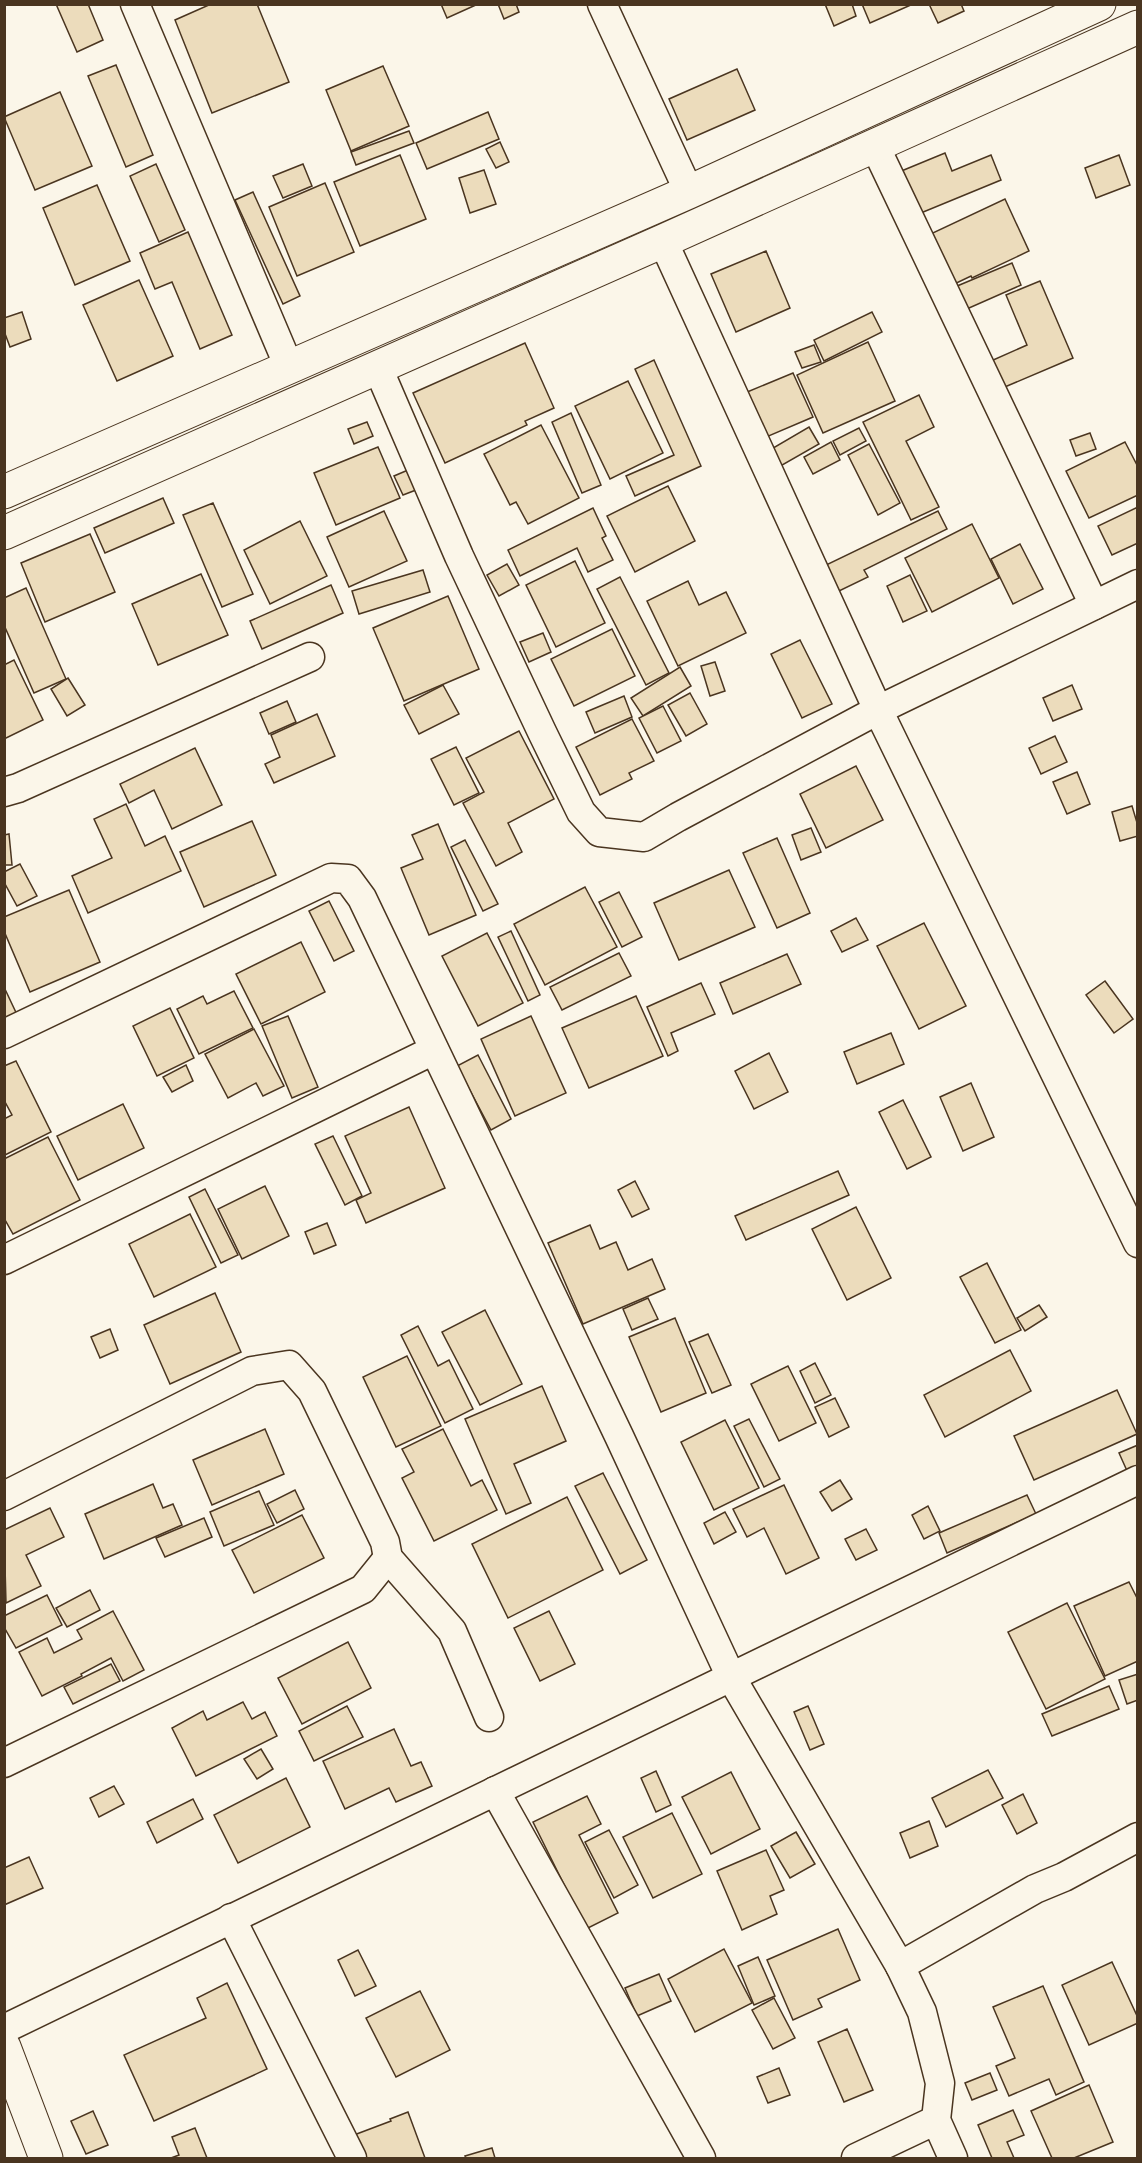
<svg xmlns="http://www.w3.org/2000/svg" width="1142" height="2163" viewBox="0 0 1142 2163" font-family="Mulish,sans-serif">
<rect width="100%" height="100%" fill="#fbf6e9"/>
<g fill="#ecdcbc" stroke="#4a3520" stroke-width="1.5">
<polygon points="56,4 88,4 103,40 77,52"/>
<polygon points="257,4 289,82 212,113 175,20 211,4"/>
<polygon points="441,4 478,4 447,18"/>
<polygon points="498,4 516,4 519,12 504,19"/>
<polygon points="825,4 852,4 856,16 834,26"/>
<polygon points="862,4 913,4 870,23"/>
<polygon points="929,4 961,4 964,11 938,23"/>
<polygon points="116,65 153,155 126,167 88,76"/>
<polygon points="383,66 409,126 351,151 326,90"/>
<polygon points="737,69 755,110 687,140 669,99"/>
<polygon points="60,92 92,166 35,190 4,117"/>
<polygon points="488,112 499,139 427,169 416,143"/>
<polygon points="409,131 414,143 356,165 351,152"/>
<polygon points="500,142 509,162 496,168 486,149"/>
<polygon points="945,153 952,171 991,155 1001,180 916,215 899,172"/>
<polygon points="400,155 426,219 360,246 334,182"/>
<polygon points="1119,155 1130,185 1096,198 1085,168"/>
<polygon points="156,164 185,230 159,242 130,176"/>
<polygon points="303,164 312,186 283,198 273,176"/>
<polygon points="484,170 496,204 470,213 459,178"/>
<polygon points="325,183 354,252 297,276 269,207"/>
<polygon points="97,185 130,261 75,285 43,208"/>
<polygon points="253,192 300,296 283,304 235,200"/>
<polygon points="1005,199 1029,251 972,278 971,276 946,288 922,238"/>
<polygon points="188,232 232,335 200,349 172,282 155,289 140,253"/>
<polygon points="766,251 790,308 736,332 711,274"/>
<polygon points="1012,263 1021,285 960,312 950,289"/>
<polygon points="139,280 173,356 117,381 83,305"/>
<polygon points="1040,281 1073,358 993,392 982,365 1027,345 1006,295"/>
<polygon points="22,312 31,339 10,347 4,331 4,318"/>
<polygon points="872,312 882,332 824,361 814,340"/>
<polygon points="868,342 895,401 823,433 797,375"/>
<polygon points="525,343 554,408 525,421 527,425 445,463 413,393"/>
<polygon points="814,345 821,362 802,368 795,352"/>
<polygon points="654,360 701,466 635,496 626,476 674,455 635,369"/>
<polygon points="793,373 813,417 759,440 740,395"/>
<polygon points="628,381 663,453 610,479 575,406"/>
<polygon points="919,395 934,427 906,441 939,507 911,520 863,422"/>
<polygon points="571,413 601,485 582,493 552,422"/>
<polygon points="367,422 373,436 354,444 348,429"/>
<polygon points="541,425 579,498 528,524 516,502 510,505 484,454"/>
<polygon points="809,427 819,444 777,468 768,451"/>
<polygon points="859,428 866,441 840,455 833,441"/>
<polygon points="1090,433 1096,449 1076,456 1070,440"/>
<polygon points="831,442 840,460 813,474 804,457"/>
<polygon points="1125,442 1138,467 1138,495 1089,518 1066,471"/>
<polygon points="869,444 900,503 878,515 848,455"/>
<polygon points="378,447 400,498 336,525 314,473"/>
<polygon points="408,470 416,490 403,495 394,476"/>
<polygon points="668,486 695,541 635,572 607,516"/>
<polygon points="163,498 174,523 105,553 94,528"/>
<polygon points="213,503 253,594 222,607 183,515"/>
<polygon points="1138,507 1138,543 1112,555 1098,526"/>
<polygon points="593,508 606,536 602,538 613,560 588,572 577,548 520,576 508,550"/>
<polygon points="384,511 407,561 349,587 327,537"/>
<polygon points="938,511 947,529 864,570 868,577 839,591 826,565"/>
<polygon points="300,521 327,576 270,604 244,550"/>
<polygon points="972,524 999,578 932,612 905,558"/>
<polygon points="90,534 115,592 45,622 21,563"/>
<polygon points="1020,544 1043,589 1013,604 991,559"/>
<polygon points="575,561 605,623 556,647 526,585"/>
<polygon points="507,564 519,585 499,596 487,575"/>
<polygon points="423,570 430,592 359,614 352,591"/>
<polygon points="201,574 228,635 158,665 132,604"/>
<polygon points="910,575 927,611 903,622 887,586"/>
<polygon points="620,577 669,673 646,685 597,589"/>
<polygon points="688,581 699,605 726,592 746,633 678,666 647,601"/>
<polygon points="331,585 343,613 262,649 250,621"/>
<polygon points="26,588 66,679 34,693 4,625 4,598"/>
<polygon points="448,596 479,669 404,701 373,628"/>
<polygon points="612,629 635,676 574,706 551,659"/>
<polygon points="543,633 551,652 529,662 520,642"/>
<polygon points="800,640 832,704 802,718 771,654"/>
<polygon points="14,660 43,720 4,739 4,665"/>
<polygon points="715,662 725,691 710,696 701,666"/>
<polygon points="680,667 691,686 643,716 631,698"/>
<polygon points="68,678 85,705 67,716 51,689"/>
<polygon points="443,685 459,714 419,734 404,705"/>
<polygon points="1072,685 1082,709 1053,721 1043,698"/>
<polygon points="690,693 707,724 686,736 668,705"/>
<polygon points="624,696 632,717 595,733 586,712"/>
<polygon points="287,701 296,722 269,734 260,713"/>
<polygon points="663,706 681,741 657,753 639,718"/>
<polygon points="317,714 335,756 274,783 265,764 280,757 271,735"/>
<polygon points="632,719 654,761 629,773 632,779 600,795 576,747"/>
<polygon points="519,731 554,799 508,823 522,852 496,866 463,803 484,792 466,758"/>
<polygon points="1055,736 1067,762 1041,774 1029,748"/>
<polygon points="456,747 479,793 454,805 431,759"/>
<polygon points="195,748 222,805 172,829 154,790 129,803 120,784"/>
<polygon points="856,766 883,820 826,848 800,794"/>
<polygon points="1077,772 1090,804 1067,814 1053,782"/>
<polygon points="126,804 145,846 165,836 181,871 88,913 72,876 112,858 94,819"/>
<polygon points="1132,806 1138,826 1138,836 1120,841 1112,812"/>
<polygon points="252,821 276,875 204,907 180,852"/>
<polygon points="438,824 476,915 429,935 401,868 423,859 412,835"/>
<polygon points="811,828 821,852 801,860 792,835"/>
<polygon points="9,834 12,865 4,865 4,835"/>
<polygon points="777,838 810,913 777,928 743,853"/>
<polygon points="465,840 498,904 483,911 451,847"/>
<polygon points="20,864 37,896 17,906 4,882 4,872"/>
<polygon points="729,870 755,927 679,960 654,903"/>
<polygon points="585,887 617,947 545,985 514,924"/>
<polygon points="69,890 100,962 30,992 4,931 4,917"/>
<polygon points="619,892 642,937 622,947 599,902"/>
<polygon points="329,901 354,951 334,961 309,911"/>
<polygon points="856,918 868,940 842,952 831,931"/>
<polygon points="924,923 966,1006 919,1029 877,946"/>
<polygon points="511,931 540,995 528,1001 498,937"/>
<polygon points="487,933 523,1003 478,1026 442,956"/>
<polygon points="301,942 325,992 261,1024 236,974"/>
<polygon points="619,953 631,976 562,1010 550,987"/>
<polygon points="787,954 801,984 733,1014 720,983"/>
<polygon points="1105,981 1133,1019 1114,1033 1086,995"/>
<polygon points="701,983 715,1014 671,1033 678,1051 668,1056 647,1007"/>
<polygon points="4,987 20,1021 4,1028"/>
<polygon points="234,991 253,1028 199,1054 177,1009 203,996 207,1004"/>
<polygon points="636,996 663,1056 589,1088 562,1028"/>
<polygon points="170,1008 194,1058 157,1076 133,1026"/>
<polygon points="288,1016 318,1087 292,1098 262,1026"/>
<polygon points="531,1016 566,1093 515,1116 481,1039"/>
<polygon points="254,1029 284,1086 263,1096 256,1083 228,1098 205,1054"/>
<polygon points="891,1033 904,1064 857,1084 844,1052"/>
<polygon points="769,1053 788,1092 754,1109 735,1071"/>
<polygon points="478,1055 511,1119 491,1130 457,1066"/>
<polygon points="16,1061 51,1132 5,1155 4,1119 12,1115 4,1100 4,1066"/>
<polygon points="186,1065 193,1081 172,1092 163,1077"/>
<polygon points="971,1083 994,1137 963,1151 940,1097"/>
<polygon points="903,1100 931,1157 907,1169 879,1112"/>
<polygon points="123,1104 144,1148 78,1180 57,1136"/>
<polygon points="409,1107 445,1188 366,1223 356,1200 371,1193 345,1136"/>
<polygon points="333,1136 362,1196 345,1205 315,1144"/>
<polygon points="48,1137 80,1200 13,1234 4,1218 4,1159"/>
<polygon points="838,1171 849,1195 746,1240 735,1216"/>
<polygon points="635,1181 649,1209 632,1217 618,1190"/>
<polygon points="265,1186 289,1236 242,1259 218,1209"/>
<polygon points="205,1189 238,1255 221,1263 189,1197"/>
<polygon points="856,1207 891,1278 847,1300 812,1229"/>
<polygon points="190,1214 216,1267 154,1297 129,1244"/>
<polygon points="327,1223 336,1245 314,1254 305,1232"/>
<polygon points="590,1225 600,1249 616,1242 628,1270 652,1259 665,1289 583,1324 548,1243"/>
<polygon points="987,1263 1021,1330 995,1343 960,1277"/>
<polygon points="215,1293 241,1352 170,1384 144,1325"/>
<polygon points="648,1298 658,1319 632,1330 623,1309"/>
<polygon points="1039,1305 1047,1317 1025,1331 1017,1318"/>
<polygon points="485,1310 522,1384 480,1405 442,1332"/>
<polygon points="675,1318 706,1393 661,1412 629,1337"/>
<polygon points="418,1326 438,1366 449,1360 473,1409 445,1423 401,1335"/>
<polygon points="110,1329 118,1350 100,1358 91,1337"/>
<polygon points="708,1334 731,1385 712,1393 689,1342"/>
<polygon points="1010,1350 1031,1391 945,1437 924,1395"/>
<polygon points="407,1356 441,1426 396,1447 363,1377"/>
<polygon points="815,1363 831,1395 815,1403 800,1371"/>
<polygon points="788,1366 816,1423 779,1441 751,1384"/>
<polygon points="542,1386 566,1441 514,1464 531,1503 506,1514 465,1419"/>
<polygon points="1117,1390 1137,1434 1034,1480 1014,1436"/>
<polygon points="835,1398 849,1427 829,1437 815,1407"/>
<polygon points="749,1419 780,1479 764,1487 734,1426"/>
<polygon points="725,1420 759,1488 714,1510 681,1442"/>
<polygon points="265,1429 284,1474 212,1505 193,1460"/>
<polygon points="443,1429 471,1486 482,1480 497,1510 434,1541 402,1478 414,1472 402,1449"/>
<polygon points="1138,1445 1138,1469 1128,1473 1119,1453"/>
<polygon points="603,1473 647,1560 620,1574 575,1486"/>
<polygon points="840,1480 852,1499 832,1511 820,1492"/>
<polygon points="153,1484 163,1508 173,1504 182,1525 104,1559 85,1514"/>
<polygon points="784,1485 819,1558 786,1574 764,1528 747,1537 733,1509"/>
<polygon points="295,1490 304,1509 277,1523 267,1504"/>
<polygon points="259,1491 274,1525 224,1546 210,1512"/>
<polygon points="1027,1495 1036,1514 947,1553 939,1533"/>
<polygon points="567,1497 603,1570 508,1618 472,1544"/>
<polygon points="928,1506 940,1531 924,1539 912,1515"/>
<polygon points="50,1508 64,1537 26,1555 41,1586 6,1603 4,1530"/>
<polygon points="725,1512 736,1532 714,1544 704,1523"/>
<polygon points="302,1515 324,1558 254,1593 232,1550"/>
<polygon points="204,1518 212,1537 165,1557 156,1538"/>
<polygon points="866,1529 877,1550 856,1560 845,1539"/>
<polygon points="1129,1582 1138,1600 1138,1661 1105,1676 1074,1606"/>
<polygon points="90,1590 100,1610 67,1627 56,1608"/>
<polygon points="47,1595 62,1625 16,1648 4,1627 4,1616"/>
<polygon points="1067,1603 1105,1679 1046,1709 1008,1632"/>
<polygon points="113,1611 144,1670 123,1681 111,1658 81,1674 82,1676 42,1696 19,1652 47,1638 54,1653 82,1639 77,1630"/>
<polygon points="549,1611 575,1664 540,1681 514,1628"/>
<polygon points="348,1642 371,1688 302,1724 278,1678"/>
<polygon points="111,1664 120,1681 73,1704 64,1687"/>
<polygon points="1138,1674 1138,1700 1127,1704 1119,1680"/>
<polygon points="1109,1686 1119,1709 1052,1736 1042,1714"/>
<polygon points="243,1702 252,1719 265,1712 277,1736 196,1776 172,1728 203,1711 207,1720"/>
<polygon points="347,1706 363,1737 314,1761 299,1731"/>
<polygon points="808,1706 824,1744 810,1750 794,1712"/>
<polygon points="394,1729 411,1766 421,1762 432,1786 396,1802 389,1788 345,1809 323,1761"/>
<polygon points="261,1749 273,1769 257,1779 244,1759"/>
<polygon points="988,1770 1003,1798 946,1827 932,1798"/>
<polygon points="656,1771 671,1805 656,1812 641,1778"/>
<polygon points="731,1772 760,1829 711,1854 682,1797"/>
<polygon points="286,1778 310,1827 238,1863 214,1815"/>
<polygon points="114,1786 124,1804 99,1817 90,1798"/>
<polygon points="1023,1794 1037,1823 1017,1834 1002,1805"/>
<polygon points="587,1796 601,1824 579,1835 618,1913 586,1929 533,1822"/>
<polygon points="193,1799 203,1819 157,1843 147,1822"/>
<polygon points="672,1813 702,1874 653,1898 623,1837"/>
<polygon points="929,1821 938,1846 910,1858 900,1833"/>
<polygon points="609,1830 638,1885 614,1898 585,1842"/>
<polygon points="796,1832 815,1864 790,1878 771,1846"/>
<polygon points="766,1850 784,1890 770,1896 777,1914 742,1930 717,1871"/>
<polygon points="29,1857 43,1888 4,1905 4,1868"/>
<polygon points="838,1929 860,1980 818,1999 822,2007 793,2020 767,1960"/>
<polygon points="724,1949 752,2003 695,2032 668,1979"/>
<polygon points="358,1950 376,1986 355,1996 338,1960"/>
<polygon points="758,1957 775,1996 754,2005 738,1966"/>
<polygon points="1112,1962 1138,2018 1138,2023 1089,2045 1062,1985"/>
<polygon points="659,1974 671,2001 637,2016 625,1988"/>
<polygon points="227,1983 267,2069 154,2121 124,2055 206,2018 197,1998"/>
<polygon points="1043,1986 1084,2082 1056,2095 1049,2079 1009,2096 996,2066 1015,2058 993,2007"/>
<polygon points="420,1991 450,2050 396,2077 366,2018"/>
<polygon points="774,1998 795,2038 773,2049 752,2010"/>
<polygon points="847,2029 873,2090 844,2102 818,2042"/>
<polygon points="779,2068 790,2095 768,2103 757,2077"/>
<polygon points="990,2073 997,2090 972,2100 965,2083"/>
<polygon points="1089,2085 1113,2142 1074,2158 1052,2158 1031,2111"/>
<polygon points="1013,2110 1024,2135 1007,2142 1014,2158 992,2158 978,2125"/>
<polygon points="93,2111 108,2145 86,2154 71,2121"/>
<polygon points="408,2112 425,2158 362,2158 354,2135 391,2121 390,2119"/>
<polygon points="195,2128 207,2158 171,2158 179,2155 172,2137"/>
<polygon points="492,2148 495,2158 466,2158 465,2156"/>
</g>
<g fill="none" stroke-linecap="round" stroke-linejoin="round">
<g stroke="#4a3520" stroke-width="31">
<g id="street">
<polyline points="135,4 289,367"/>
<polyline points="602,4 689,192"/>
<polyline points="875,146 1094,605"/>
<polyline points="663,241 878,710 1138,1243"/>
<polyline points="378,368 459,556 542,732 581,812 599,832 644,837 678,817 878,710 1138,584"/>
<polyline points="4,792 18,788 310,657"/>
<polyline points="4,1034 331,878 348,879 362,898 619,1436 731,1677 900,1966 922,2012 940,2083 936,2120 953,2158"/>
<polyline points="4,1260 434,1050"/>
<polyline points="4,1496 252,1371 289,1365 312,1391 385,1542 388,1558 452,1631 489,1717"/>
<polyline points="4,1763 363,1589 388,1558"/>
<polyline points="495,1791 701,2158"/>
<polyline points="231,1918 352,2158"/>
<polyline points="900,1966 1035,1889 1064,1877 1138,1837"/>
<polyline points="4,2029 1138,1480"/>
<polyline points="856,2158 936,2120"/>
</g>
</g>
<g stroke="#4a3520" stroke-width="35">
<g id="secondary">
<polyline points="4,492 689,192 1099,4"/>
<polyline points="4,533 663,241 1138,27"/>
<polyline points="4,2047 46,2158"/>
</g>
</g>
<use href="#street" stroke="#fbf6e9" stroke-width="28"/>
<use href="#secondary" stroke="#fbf6e9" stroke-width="33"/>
</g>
<rect width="1142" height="2163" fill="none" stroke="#4a3520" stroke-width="12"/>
</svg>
